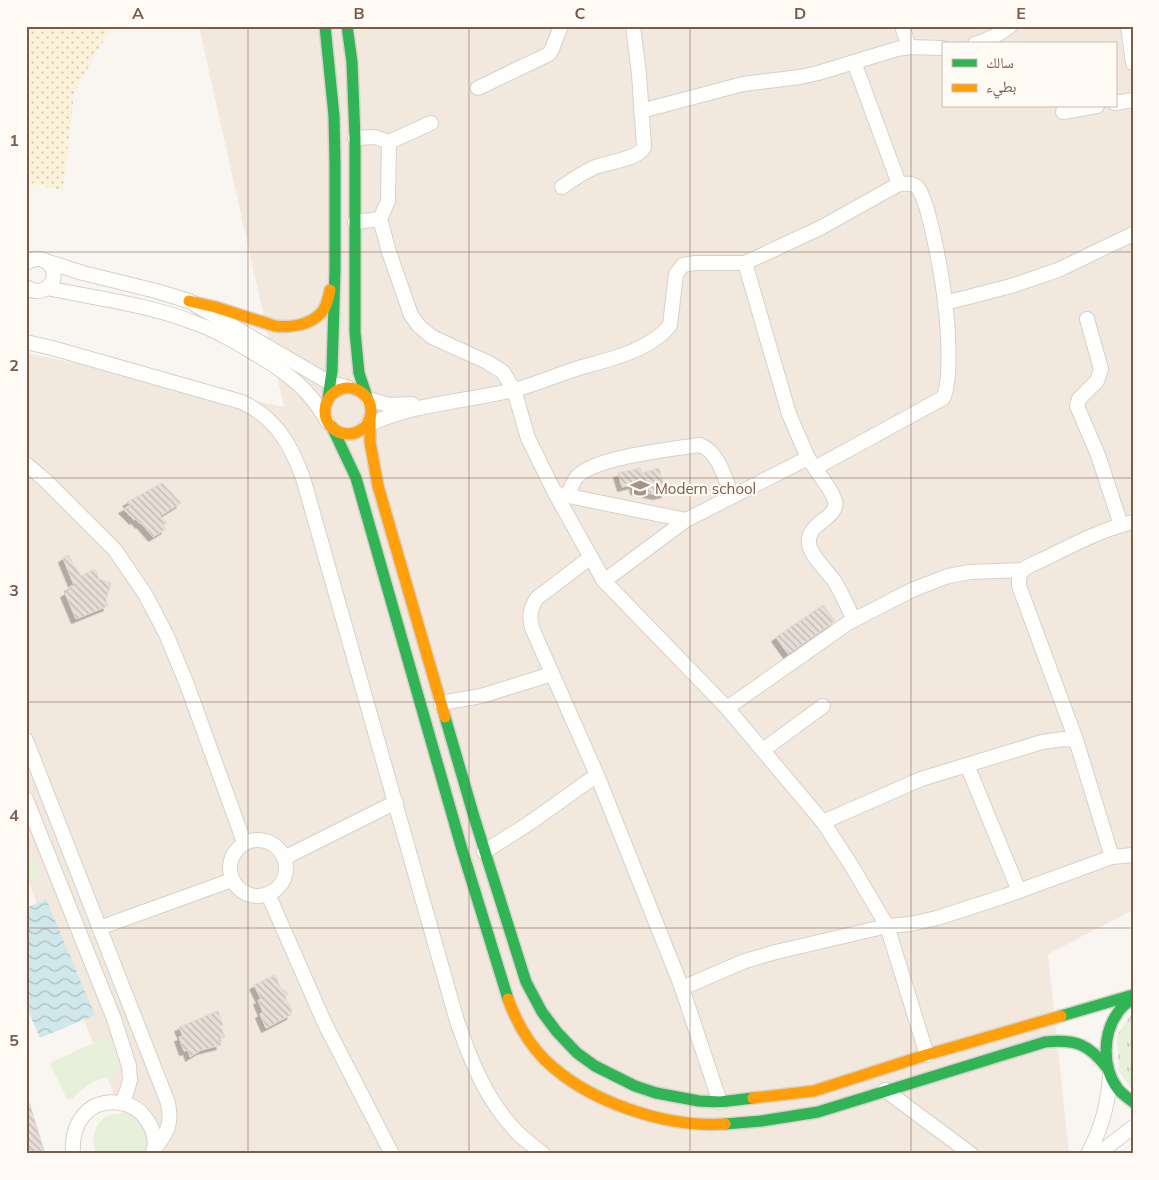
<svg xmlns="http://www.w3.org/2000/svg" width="1159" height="1180" viewBox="0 0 1159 1180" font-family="Mulish,'Noto Naskh Arabic',sans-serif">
<defs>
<pattern id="grass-tufts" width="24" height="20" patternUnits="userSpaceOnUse" patternTransform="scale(1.25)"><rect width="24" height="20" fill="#e7f0db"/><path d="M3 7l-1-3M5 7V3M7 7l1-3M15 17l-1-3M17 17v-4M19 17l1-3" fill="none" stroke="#c0c6b4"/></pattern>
<pattern id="sand-dots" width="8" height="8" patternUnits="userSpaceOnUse" patternTransform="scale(1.25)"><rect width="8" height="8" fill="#fbf2d9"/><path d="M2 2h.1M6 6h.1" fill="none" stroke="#d0c7b2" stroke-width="1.8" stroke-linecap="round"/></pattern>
<pattern id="water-waves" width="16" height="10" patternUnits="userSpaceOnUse" patternTransform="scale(1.25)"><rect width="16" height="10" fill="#d0e8ea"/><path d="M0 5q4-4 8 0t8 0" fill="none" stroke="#aebfc0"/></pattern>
<pattern id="building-back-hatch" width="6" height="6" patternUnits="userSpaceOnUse" patternTransform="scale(1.25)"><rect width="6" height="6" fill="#e6ded7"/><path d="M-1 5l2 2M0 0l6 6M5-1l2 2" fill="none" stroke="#bfb7b1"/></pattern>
<filter id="shadow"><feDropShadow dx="-4.5" dy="4.5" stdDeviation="0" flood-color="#0004"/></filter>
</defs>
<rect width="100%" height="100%" fill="#f9f5f0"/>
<path fill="#f2e8de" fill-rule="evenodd" d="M199,26h934v884l-85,44 21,200h-931l-112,-278v-523l258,54zM943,44h172v62h-172z"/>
<polygon fill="url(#grass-tufts)" points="1133,1011 1133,1090 1119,1072 1117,1036"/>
<polygon fill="url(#sand-dots)" points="28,26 112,26 74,93 63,191 26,182 26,29"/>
<g fill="#e7f0db">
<polygon points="26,840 41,875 26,881"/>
<path d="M107,1037c5,13 17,27 8,39 -20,3 -28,9 -43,23h-5l-17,-36z"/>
<path d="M123,1114c20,8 27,19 19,40h-45c-9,-13 -1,-34 13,-39 4,-1 9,-1 13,-1z"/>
</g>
<polygon fill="url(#water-waves)" points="46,899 95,1015 40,1038 26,1006 26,908"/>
<g fill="url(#building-back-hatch)" stroke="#e2d8d2" filter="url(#shadow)">
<polygon points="640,468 642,473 659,468 666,493 657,495 635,490 634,484 622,487 618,473"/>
<polygon points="162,483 181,503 160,516 167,523 163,525 166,529 153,537 141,523 140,524 136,519 134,520 123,509 130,505 127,502"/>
<polygon points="68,555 81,576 95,569 99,579 111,583 107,597 105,597 108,606 76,619 65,593 70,590 69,587 74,585 63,558"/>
<polygon points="823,605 835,621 788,654 776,637"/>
<polygon points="275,975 280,987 288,993 285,998 292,1009 291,1015 266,1028 260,1014 263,1012 258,1000 261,999 254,985"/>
<polygon points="218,1011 223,1025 220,1026 225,1037 218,1039 221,1045 201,1050 190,1057 188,1050 184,1051 179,1037 183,1036 179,1027"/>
<polygon points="29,1102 45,1154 26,1154 26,1103"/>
</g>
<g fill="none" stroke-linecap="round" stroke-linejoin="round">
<g stroke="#d7d1cb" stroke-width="16">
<g id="street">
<polyline points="902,26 909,47"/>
<polyline points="1128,26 1133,63"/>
<path d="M975,44c13,-4 24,-9 35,-18"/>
<polyline points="478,88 549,54 552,49 561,26"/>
<polyline points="1115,103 1133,100"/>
<polyline points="641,111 743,84 800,77 818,73 897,49 909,47 943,48"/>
<polyline points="1063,112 1097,106"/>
<polyline points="355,138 375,137 389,142 388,201 380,219"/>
<polyline points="389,142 431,123"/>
<path d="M562,187c10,-7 20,-14 31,-19 13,-6 45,-8 51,-21l-5,-73 -6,-48"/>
<polyline points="355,222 380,219 389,252 411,315 419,326 432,337 487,362 503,372 514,390 528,438 555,493 604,581 727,708 823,822 851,865 887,926 927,1055"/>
<polyline points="45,261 83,273 156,291 189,301 330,383 347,387"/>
<path d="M26,263c21,-15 39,15 19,26 -7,4 -13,2 -19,-2"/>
<polyline points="745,263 789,414 808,458"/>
<path d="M47,288c47,10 104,17 148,35 23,8 44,21 64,33 30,18 51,34 68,65"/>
<polyline points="945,303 1011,286 1058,270 1133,234"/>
<polyline points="1087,319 1101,369 1097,381 1079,399 1077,406 1098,455 1121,525"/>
<path d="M26,342l26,6 190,54c34,16 49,43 61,76l154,543c14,40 29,79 59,110 8,9 18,15 27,23"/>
<polyline points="368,399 389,405 412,404"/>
<path d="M366,426c47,-23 98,-24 148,-36 23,-6 45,-16 68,-23 29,-8 69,-17 88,-42l6,-51 7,-9 12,-2h50l75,-35 79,-44 -45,-122"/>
<polyline points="26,464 45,480 115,550 145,594 166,634 186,682 244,842"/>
<path d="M815,468c6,10 17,22 20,33 4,18 -29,21 -26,43 1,11 19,28 26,38 7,12 13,26 19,38"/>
<polyline points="559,494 686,520"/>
<path d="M568,495c3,-6 5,-16 11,-20 19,-18 93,-26 121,-30 19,7 25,34 32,51"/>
<path d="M591,557l-54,41c-7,11 -8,18 -5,30l65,147 85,213 38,114"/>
<path d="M604,581l82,-61 122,-62 7,10 128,-70c9,-17 5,-74 2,-95 -2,-21 -16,-104 -28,-116 -5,-5 -12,-3 -18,-3"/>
<polyline points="441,703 481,696 552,674"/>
<polyline points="727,708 848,623 912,590 948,576 970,572 1022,570"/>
<path d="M26,740l142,363c4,21 0,29 -13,45"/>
<polyline points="763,750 823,706"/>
<polyline points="967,765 1019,891"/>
<polyline points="26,799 114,1019 129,1066 130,1080 127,1091 122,1103"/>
<polyline points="823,822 921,779 1042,742 1064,739 1076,740"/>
<circle cx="258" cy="868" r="28"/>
<polyline points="484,852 531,822 597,775"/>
<path d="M1112,857l-36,-117 -57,-154c0,-6 -1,-10 3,-15 6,-6 16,-9 24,-13 28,-14 57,-29 87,-36"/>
<polyline points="284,858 396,802"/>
<polyline points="268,894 325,1024 392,1154"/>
<polyline points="99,928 232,880"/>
<polyline points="682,988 745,961 776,952 887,926 910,924 937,918 1005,896 1112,857 1133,855"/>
<polyline points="885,1090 971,1154"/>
<path d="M73,1154c-2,-31 15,-56 48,-51 22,3 39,29 32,50"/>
<path d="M1088,1154c13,-24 20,-49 22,-77"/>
<polyline points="1098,1154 1133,1127"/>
</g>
</g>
<g stroke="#d9d2cb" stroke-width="14">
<g id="fast">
<polyline points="325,26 334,116 335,163 335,270 332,371 328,399"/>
<polyline points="347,26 352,62 355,138 355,332 359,373 367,397"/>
<polyline points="332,427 356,478 461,846 508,999"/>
<polyline points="445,717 475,820 526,982 542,1012 557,1032 577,1053 595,1066 635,1086 656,1093 699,1101 720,1102 753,1098"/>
<path d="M1133,998c-5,4 -11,8 -14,13 -17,22 -17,57 -1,78 4,5 10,9 15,13"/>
<polyline points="1061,1016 1133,995"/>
<path d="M725,1124l36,-3 57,-9 227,-70c31,-3 44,2 63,27"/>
</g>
</g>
<g stroke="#d9d2cb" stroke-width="14">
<g id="slow">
<path d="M189,301l26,6 60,19c16,2 35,-1 46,-13 6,-6 7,-15 9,-23"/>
<circle cx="348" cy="411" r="23"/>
<polyline points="370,419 370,442 378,486 445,717"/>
<path d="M508,999c8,22 20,44 37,61 43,42 121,68 180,64"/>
<polyline points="753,1098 814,1091 926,1055 1061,1016"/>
</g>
</g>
<use href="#street" stroke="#fefefd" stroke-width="14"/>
<use href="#fast" stroke="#30b455" stroke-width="11"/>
<use href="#slow" stroke="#ff9f0a" stroke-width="11"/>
</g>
<path fill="none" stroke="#7a5c4d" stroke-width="1" stroke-opacity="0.55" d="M248,26v1128M469,26v1128M690,26v1128M911,26v1128M26,252h1107M26,478h1107M26,702h1107M26,928h1107"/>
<defs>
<g id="school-bare" transform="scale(1.5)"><path d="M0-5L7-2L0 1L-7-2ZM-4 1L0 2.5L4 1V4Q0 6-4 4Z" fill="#a69286" stroke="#fffaf3" stroke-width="2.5" paint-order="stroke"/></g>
</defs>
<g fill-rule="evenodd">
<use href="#school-bare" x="640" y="488"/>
</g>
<g text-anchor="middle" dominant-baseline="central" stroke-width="4.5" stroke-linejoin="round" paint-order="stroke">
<g font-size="15" fill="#7a5c4d" stroke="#fffaf3" text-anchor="start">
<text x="655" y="488">Modern school</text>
</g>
</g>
<rect width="1159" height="1180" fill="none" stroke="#fffaf3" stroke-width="55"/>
<rect x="942" y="42" width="175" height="65" fill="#fffaf3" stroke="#cabbb1"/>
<rect x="952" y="59" width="25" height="8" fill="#30b455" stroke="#cabbb1"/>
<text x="986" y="68" font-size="15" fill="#7a5c4d">سالك</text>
<rect x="952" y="84" width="25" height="8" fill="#ff9f0a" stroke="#cabbb1"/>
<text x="986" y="92" font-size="15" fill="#7a5c4d">بطيء</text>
<rect x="28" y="28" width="1104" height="1124" fill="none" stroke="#7a5c4d" stroke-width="2"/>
<g font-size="16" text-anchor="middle" font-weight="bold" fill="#7a5c4d">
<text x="138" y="19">A</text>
<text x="359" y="19">B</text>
<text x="580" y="19">C</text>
<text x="800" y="19">D</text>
<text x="1021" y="19">E</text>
<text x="14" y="146">1</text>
<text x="14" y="371">2</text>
<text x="14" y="596">3</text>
<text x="14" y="821">4</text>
<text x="14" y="1046">5</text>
</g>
</svg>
